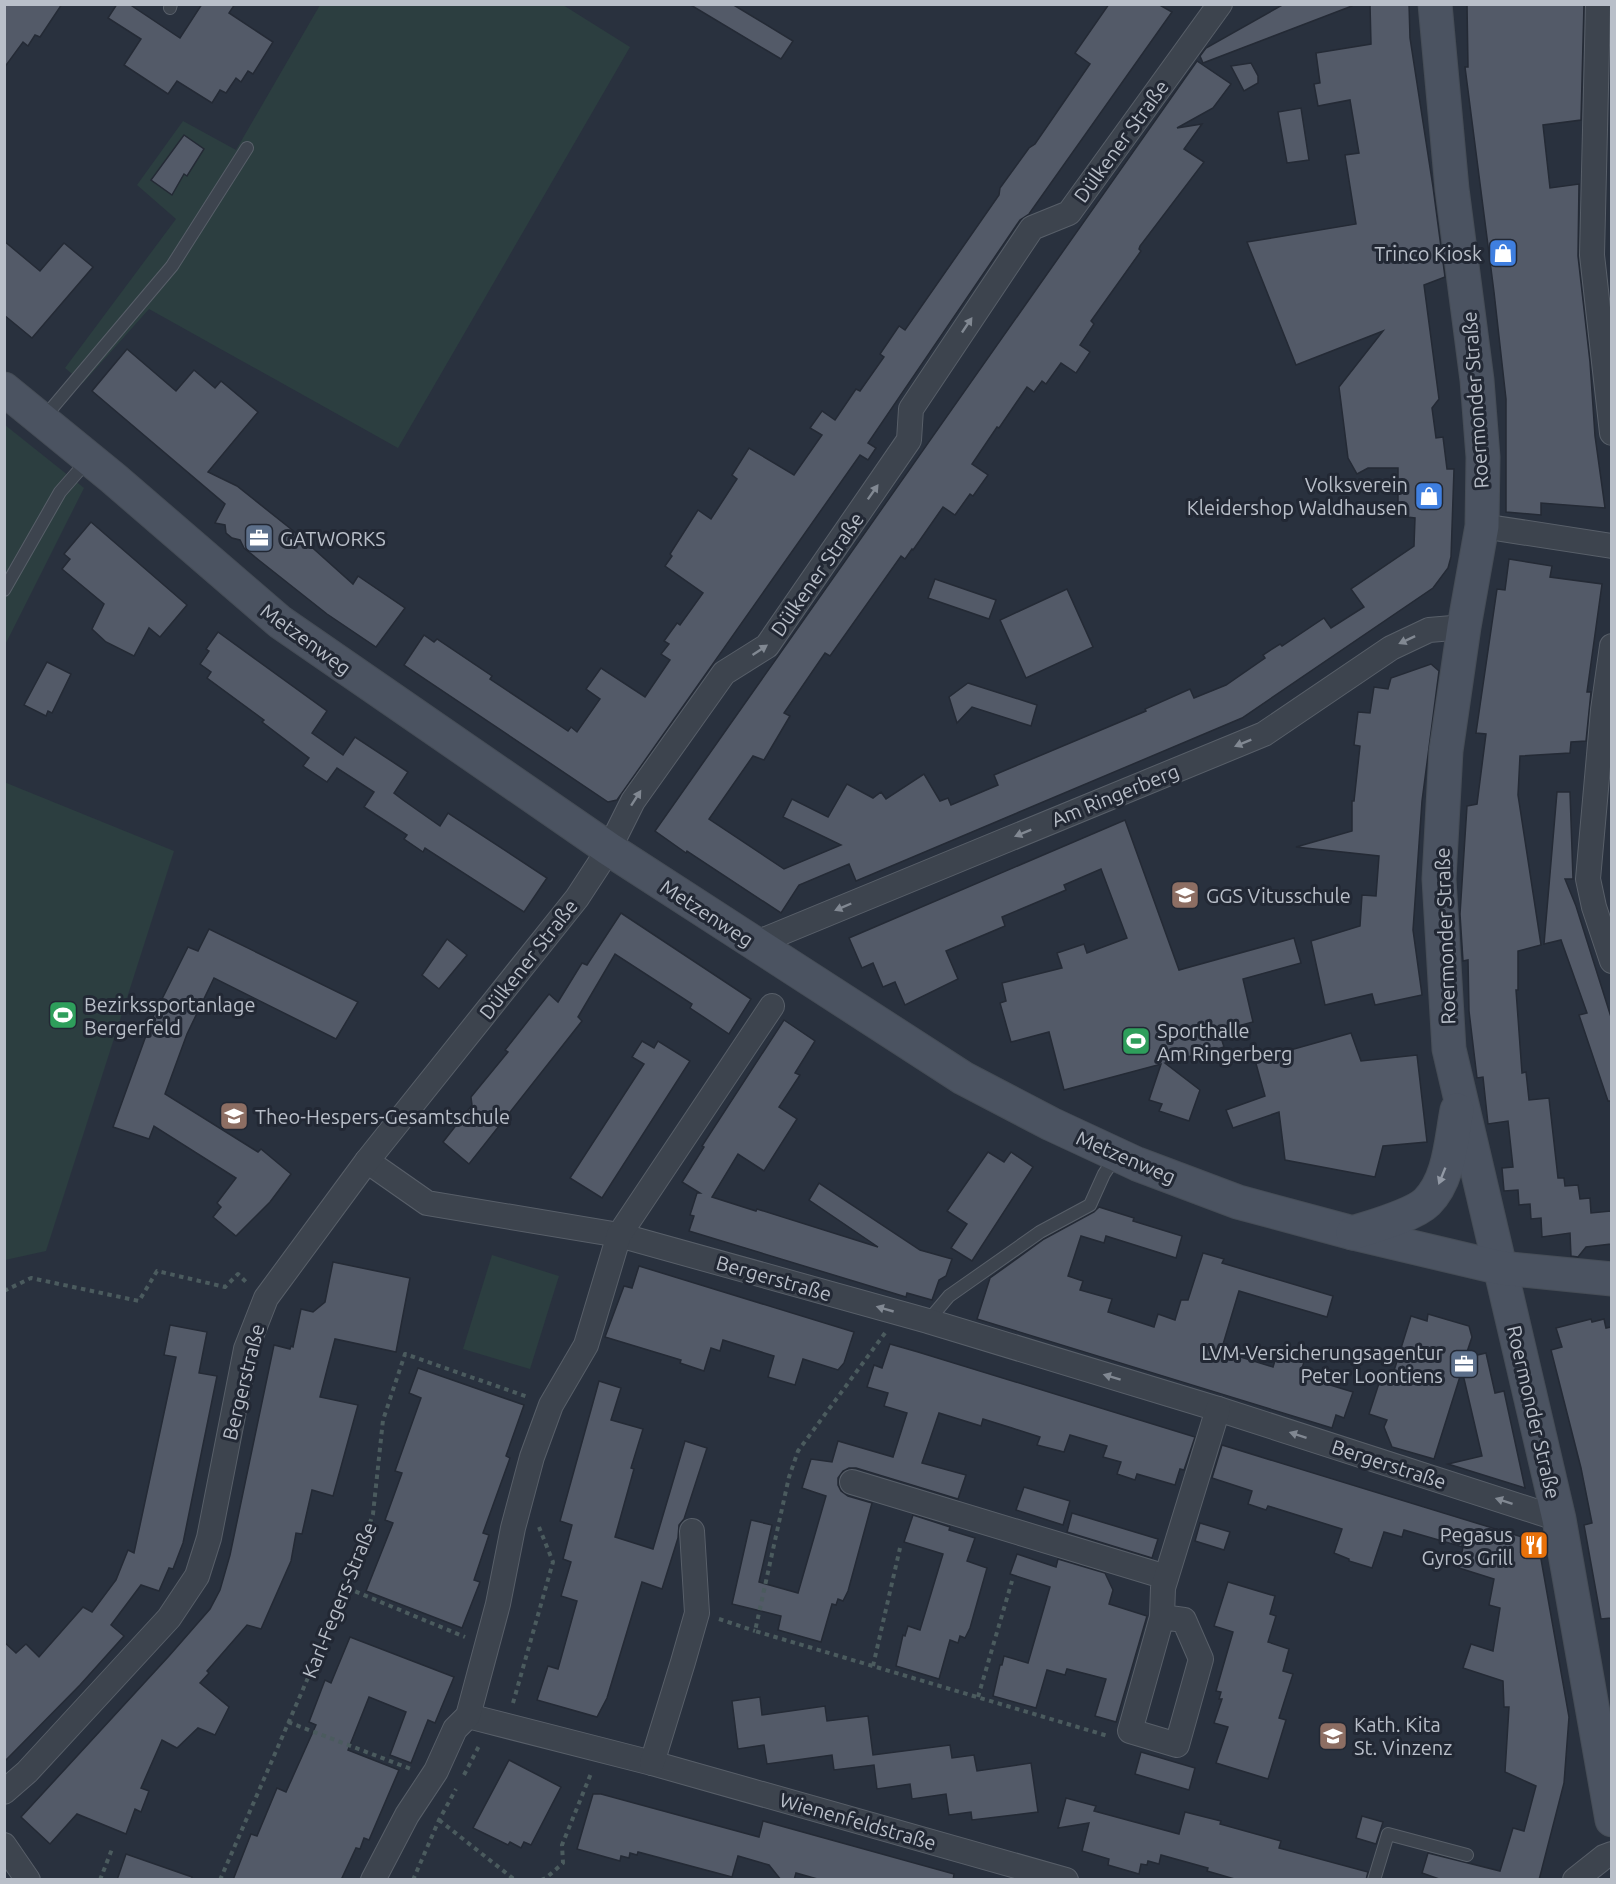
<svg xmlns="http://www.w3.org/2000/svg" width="1616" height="1884" viewBox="0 0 1616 1884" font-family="Ubuntu,sans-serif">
<rect width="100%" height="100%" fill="#29313e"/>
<g fill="#2c3e40">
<polygon points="320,5 563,5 630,47 398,448 149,309 83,383 65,368 176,219 137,185 183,121 236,150"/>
<polygon points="5,425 84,488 5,645"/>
<polygon points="4,782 174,851 46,1251 5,1260"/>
<polygon points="492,1255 559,1276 530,1369 463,1349"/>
</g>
<g fill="#535a68" stroke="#242a35" stroke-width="1.5">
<polygon points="4,4 62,4 40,37 35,35 28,46 23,42 4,68"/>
<polygon points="117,4 129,4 180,38 202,4 235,4 229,13 273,42 253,74 248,71 241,82 236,78 226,93 220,90 212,103 177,81 168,94 124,65 141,39 108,18"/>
<polygon points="689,4 732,4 793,41 781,59"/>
<polygon points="1109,4 1158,4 1172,12 1029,214 1020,220 868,443 876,448 868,460 860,455 617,800 608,802 404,665 424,635 434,642 437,639 492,676 490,679 568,731 571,727 577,732 600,699 586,689 601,668 645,697 670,660 661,654 669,644 664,641 677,623 680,625 703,593 665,566 672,556 670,554 698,510 711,519 737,479 732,475 749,448 794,475 822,435 810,428 822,411 835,420 856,389 860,391 884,357 880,354 899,326 905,330 999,195 1000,188 1029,148 1035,144 1070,93 1090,64 1075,53"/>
<polygon points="1284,4 1352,4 1352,6 1203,63 1200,56 1206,48"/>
<polygon points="1370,4 1409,4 1410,38 1433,187 1445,277 1424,285 1439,399 1432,408 1436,438 1443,437 1447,469 1454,469 1451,557 1448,568 1433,588 1242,718 856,881 849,864 799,885 781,913 687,851 686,853 655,831 1197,61 1231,84 1213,108 1177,128 1202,124 1184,149 1204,162 1140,246 1139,249 1141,251 1091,321 1094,324 1080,345 1090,352 1076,373 1061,363 1046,384 1042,381 1034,392 1027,387 999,428 997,427 972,464 988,475 973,496 970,494 955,515 943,507 913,550 912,549 905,559 901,556 830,656 825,653 784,713 790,716 764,760 753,756 709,819 784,869 841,845 783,817 792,799 828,817 847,784 873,798 881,792 886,799 924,774 940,801 948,798 951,805 998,785 994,775 1146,711 1145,709 1190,689 1194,698 1226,685 1265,658 1263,655 1280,644 1282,646 1324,618 1331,628 1364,607 1351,589 1414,546 1415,518 1398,516 1398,468 1368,468 1357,474 1348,458 1339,387 1383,331 1296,365 1247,242 1356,224 1345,155 1359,153 1350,100 1318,106 1314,84 1320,83 1316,53 1371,44"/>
<polygon points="1467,4 1584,4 1581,120 1543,125 1550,188 1579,184 1578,256 1590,362 1595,436 1605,508 1541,503 1541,515 1506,512 1506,399 1494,292 1465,67 1468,67"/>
<polygon points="1251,63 1258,76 1258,83 1244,91 1231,66"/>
<polygon points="1301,108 1309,160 1287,163 1278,112"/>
<polygon points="184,135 204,149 187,176 184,174 172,195 151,180"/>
<polygon points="4,241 40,271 64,243 93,267 32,338 4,315"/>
<polygon points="127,349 176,391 194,370 215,388 221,381 258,412 208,472 237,486 296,533 353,584 358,576 405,608 376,647 327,614 260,561 244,548 240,540 232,538 226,533 225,525 215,523 225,504 92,391"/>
<polygon points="91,522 187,605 160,637 149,628 134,656 106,642 92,629 104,604 62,569 70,559 64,554"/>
<polygon points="1509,559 1552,566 1550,577 1602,584 1587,692 1591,692 1586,741 1571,742 1570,753 1520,756 1518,795 1541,945 1518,951 1518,990 1516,990 1522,1073 1526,1072 1529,1100 1549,1098 1558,1178 1564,1178 1565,1186 1578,1185 1580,1199 1590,1198 1591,1213 1611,1211 1611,1244 1586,1247 1578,1257 1571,1256 1570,1233 1542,1237 1541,1218 1531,1219 1530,1204 1519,1205 1518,1190 1504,1191 1502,1168 1513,1167 1508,1121 1488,1124 1483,1077 1477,1078 1469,1011 1468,960 1463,961 1460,914 1467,806 1477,804 1486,734 1476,733 1497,589 1505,590"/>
<polygon points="935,579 996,600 989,619 928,598"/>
<polygon points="1067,589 1093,647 1026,678 1000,620"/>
<polygon points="218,632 327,711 312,733 343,755 355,737 408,772 394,793 403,800 440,826 448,813 547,878 524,912 425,848 423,852 404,839 407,835 364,807 374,792 337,768 327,782 303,766 309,758 262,722 264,720 207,678 211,672 200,664 209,651 206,649"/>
<polygon points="47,662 71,674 52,713 48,711 46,716 24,705"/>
<polygon points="1431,664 1439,671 1422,801 1413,930 1422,995 1375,1005 1372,994 1325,1005 1311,941 1360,926 1362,895 1376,896 1379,856 1296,847 1352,831 1352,801 1354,801 1360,746 1354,745 1358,712 1370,713 1374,687 1388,689 1391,678"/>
<polygon points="968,683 1037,705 1031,726 972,707 957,723 949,697"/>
<polygon points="1557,792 1570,792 1573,879 1565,879 1576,906 1611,1017 1611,1101 1608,1101 1579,1015 1587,1013 1561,940 1544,944"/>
<polygon points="1125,820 1179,970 1294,938 1301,963 1243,979 1253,1022 1219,1031 1224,1047 1165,1063 1200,1090 1189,1121 1159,1111 1162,1104 1149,1100 1161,1064 1064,1090 1049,1032 1011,1042 1000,1003 1006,1001 1002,983 1062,968 1057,953 1084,944 1087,953 1127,938 1101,869 1064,885 1066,890 1002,917 1005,926 946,951 958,979 905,1005 895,982 883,987 873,963 862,968 849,938"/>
<polygon points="621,913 751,999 729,1034 690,1008 692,1004 615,954 578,1017 582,1021 469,1164 443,1142 472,1105 471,1097 508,1052 505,1050 520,1031 549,994 558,1002 582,963 587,965"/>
<polygon points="209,929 358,1002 336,1039 214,978 187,1034 165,1094 258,1152 261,1149 291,1174 270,1202 236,1236 213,1217 221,1207 217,1203 236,1178 154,1126 149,1139 113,1127 152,1019 188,947 198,951"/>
<polygon points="447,939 467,955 439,989 422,975"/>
<polygon points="784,1020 815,1041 795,1073 800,1075 779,1107 797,1119 764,1171 738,1154 712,1197 756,1211 757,1209 878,1247 809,1200 819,1183 920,1250 952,1259 946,1276 939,1280 932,1300 907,1293 906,1297 689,1231 694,1216 690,1215 697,1193 700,1193 682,1182 704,1147 702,1146"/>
<polygon points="1351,1033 1361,1061 1417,1055 1427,1142 1383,1146 1375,1177 1285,1160 1279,1112 1233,1128 1226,1110 1265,1096 1255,1060"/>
<polygon points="642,1041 654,1048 658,1041 690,1061 602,1198 570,1178 644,1064 632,1057"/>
<polygon points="988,1152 1004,1162 1011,1152 1033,1167 972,1261 951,1248 967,1224 947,1211"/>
<polygon points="1099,1207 1134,1218 1133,1221 1182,1236 1176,1258 1106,1236 1104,1243 1081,1236 1068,1276 1083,1281 1080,1290 1112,1299 1108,1312 1154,1327 1158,1314 1175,1320 1181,1300 1188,1300 1203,1253 1224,1259 1222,1263 1333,1296 1327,1317 1239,1291 1221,1351 1273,1367 1278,1351 1305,1359 1302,1368 1320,1374 1317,1381 1353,1392 1344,1418 1336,1415 1332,1428 977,1319 990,1278 1044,1239 1094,1212"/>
<polygon points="333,1262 410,1278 396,1352 335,1339 320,1397 358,1405 333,1496 312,1490 302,1534 296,1533 291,1561 261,1629 247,1625 207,1671 209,1673 200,1683 229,1707 215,1735 198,1728 177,1748 162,1740 141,1788 149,1791 141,1812 135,1809 126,1834 77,1814 50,1844 21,1817 169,1656 210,1609 220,1590 230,1555 274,1345 290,1349 291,1346 293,1347 301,1309 313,1312 325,1302"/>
<polygon points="639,1266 854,1332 844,1363 838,1370 803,1359 795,1385 768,1377 774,1356 723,1340 720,1351 711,1348 704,1371 680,1363 681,1360 605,1337 624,1286 632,1288"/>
<polygon points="1428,1314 1469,1326 1472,1337 1465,1358 1486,1353 1495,1393 1504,1391 1525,1488 1448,1464 1482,1456 1462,1370 1434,1459 1392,1447 1384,1427 1387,1420 1369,1414 1383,1371 1393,1374 1411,1316 1427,1321"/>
<polygon points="1591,1319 1592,1322 1604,1319 1606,1328 1611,1327 1611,1618 1601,1619 1584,1525 1592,1523 1581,1468 1551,1350 1562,1347 1556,1328"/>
<polygon points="170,1325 207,1332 199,1373 217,1376 183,1543 173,1569 169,1568 159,1591 141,1585 111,1625 124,1636 80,1685 4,1762 4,1642 16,1653 26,1644 39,1657 83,1607 92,1612 116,1580 128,1550 134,1553 176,1357 164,1355"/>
<polygon points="890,1344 918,1352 1195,1437 1184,1470 1180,1469 1175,1485 1137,1474 1135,1480 1117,1474 1121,1462 1103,1457 1107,1446 1070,1435 1064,1452 1037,1445 1040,1437 1012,1428 983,1419 981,1426 939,1413 922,1463 966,1475 958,1499 856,1468 849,1468 843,1471 838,1478 838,1485 841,1491 848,1496 872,1503 848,1591 843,1601 838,1599 836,1605 832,1604 821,1642 778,1630 781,1616 732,1604 751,1520 772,1525 759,1582 798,1593 826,1496 802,1488 811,1459 832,1462 838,1441 893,1457 907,1413 884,1406 888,1393 867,1387 874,1365 882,1368"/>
<polygon points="418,1368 524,1405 506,1456 510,1458 483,1533 489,1535 474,1580 480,1582 462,1628 366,1591 393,1523 385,1520 402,1473 395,1471 421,1398 409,1393"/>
<polygon points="599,1381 621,1388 611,1420 643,1429 631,1468 634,1469 615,1537 653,1549 685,1441 707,1448 684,1519 679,1525 678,1538 662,1589 642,1582 607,1698 597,1717 537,1700 548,1666 558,1669 577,1601 561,1596 571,1562 563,1559 572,1525 560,1521"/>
<polygon points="1222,1445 1538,1542 1569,1717 1564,1783 1539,1880 1442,1880 1422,1873 1428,1853 1500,1871 1513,1828 1524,1831 1536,1786 1505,1772 1509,1707 1504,1707 1503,1681 1463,1668 1471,1644 1493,1651 1500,1608 1489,1605 1494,1579 1459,1568 1463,1547 1404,1530 1402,1537 1384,1532 1372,1568 1349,1561 1349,1559 1334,1553 1342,1529 1268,1506 1266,1510 1248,1504 1252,1491 1212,1478"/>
<polygon points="1024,1487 1070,1501 1063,1525 1016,1510"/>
<polygon points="1072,1513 1158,1539 1152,1558 1067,1532"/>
<polygon points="913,1515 950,1527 949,1530 975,1538 967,1561 987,1568 970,1628 965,1638 960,1636 958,1643 950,1640 939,1679 896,1666 903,1635 905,1636 908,1626 920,1630 943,1554 904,1542"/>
<polygon points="1200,1523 1230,1532 1224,1550 1195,1541"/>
<polygon points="1017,1554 1056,1567 1058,1559 1105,1573 1113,1590 1109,1604 1147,1616 1116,1722 1095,1716 1106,1679 1067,1669 1065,1675 1047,1670 1036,1708 993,1696 1000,1665 1002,1665 1004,1656 1028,1663 1050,1587 1010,1574"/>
<polygon points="1228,1582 1275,1596 1270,1614 1276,1616 1268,1642 1289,1649 1283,1671 1293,1674 1279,1718 1286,1720 1268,1779 1216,1763 1228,1727 1214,1723 1222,1699 1219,1699 1221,1692 1216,1691 1233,1632 1214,1626"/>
<polygon points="350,1637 454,1677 435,1723 428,1720 411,1763 390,1755 406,1712 369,1697 348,1750 399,1770 369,1840 364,1838 360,1849 356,1848 341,1880 233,1880 251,1834 257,1836 277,1788 286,1792 316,1725 309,1722 325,1680 331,1683"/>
<polygon points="760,1697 762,1715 825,1706 827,1721 868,1716 873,1755 950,1745 952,1758 974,1755 977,1771 1031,1763 1038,1812 972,1820 971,1812 949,1815 946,1794 912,1799 910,1784 877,1789 874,1765 834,1770 832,1755 767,1764 764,1745 738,1749 732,1701"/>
<polygon points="1141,1752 1195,1768 1189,1790 1135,1774"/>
<polygon points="509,1760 561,1787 531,1845 524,1842 521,1848 510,1842 508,1845 473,1828"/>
<polygon points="593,1794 601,1794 759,1837 763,1821 954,1874 953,1880 821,1880 796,1873 794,1880 781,1880 769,1865 738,1856 732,1877 638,1852 637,1855 630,1853 629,1858 621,1856 620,1861 577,1849"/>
<polygon points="1066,1798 1096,1806 1094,1811 1179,1834 1185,1812 1221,1821 1220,1824 1281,1841 1279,1848 1368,1872 1366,1880 1238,1880 1207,1871 1208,1868 1161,1855 1159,1864 1148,1861 1147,1865 1141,1864 1139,1874 1108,1865 1109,1859 1082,1851 1089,1823 1058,1828"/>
<polygon points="1362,1816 1383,1822 1376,1844 1356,1838"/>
<polygon points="126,1854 192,1877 191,1880 117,1880"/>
</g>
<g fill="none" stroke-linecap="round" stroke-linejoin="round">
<g stroke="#585f69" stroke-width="14">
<g id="lane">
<polyline points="170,8 171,4"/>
<polyline points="42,420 172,266 247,148"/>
<polyline points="4,590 60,492 88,460"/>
<polyline points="928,1321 949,1296 1040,1232 1090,1205 1104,1174 1116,1156"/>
<polyline points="1374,1880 1388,1834 1467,1855"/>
</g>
</g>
<g stroke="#585f69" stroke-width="26">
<g id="street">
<polyline points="1598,4 1592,255 1612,433"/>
<polyline points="1482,526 1612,546"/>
<polyline points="1612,646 1603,710 1588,879 1594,907 1612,961"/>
<polyline points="754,944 1264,734 1391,648 1429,630 1464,627"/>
<polyline points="367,1161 427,1203 619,1235 928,1321 1218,1409 1559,1519"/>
<polyline points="852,1482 1166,1577"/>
<polyline points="1162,1617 1184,1620 1201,1659 1177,1745 1130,1731 1162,1617 1163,1588 1218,1409"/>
<polyline points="468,1716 652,1763 1066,1880"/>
<polyline points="652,1763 683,1662 697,1613 692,1531"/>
<polyline points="4,1792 27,1772 169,1618 197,1576 209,1538 246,1349 266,1298 367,1161 577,898 609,849 633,801 724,673 767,646 909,440 911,409 1032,228 1069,213 1220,4"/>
<polyline points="4,1845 28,1880"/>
<polyline points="373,1880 407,1815 436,1771 455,1729 468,1716 498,1604 513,1528 532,1457 551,1405 586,1345 619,1235 772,1006"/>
<polyline points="1575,1880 1604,1857 1612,1854"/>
</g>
</g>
<g stroke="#464d57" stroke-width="35">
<g id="secondary">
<polyline points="1435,4 1452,189 1477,380 1483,457 1482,526 1464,627 1446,751 1439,879 1449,1049 1559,1519 1612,1820"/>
<polyline points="4,389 113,478 280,622 609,849 963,1078 1051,1124 1137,1164 1238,1202 1353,1233 1501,1268 1612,1279"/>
<path d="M1353,1233c18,-6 61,-18 74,-31 23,-23 24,-62 30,-92"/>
</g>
</g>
<g stroke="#4b5b5e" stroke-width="4" stroke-dasharray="4.5 4.5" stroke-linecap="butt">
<polyline points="4,1291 31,1278 139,1301 157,1271 225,1287 238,1274 248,1284"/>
<polyline points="885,1333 798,1451 789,1477 755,1631 1108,1736"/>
<polyline points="347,1588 465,1637"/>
<polyline points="719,1619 755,1631"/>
<polyline points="873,1666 900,1548"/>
<polyline points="978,1697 1012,1581"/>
<polyline points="513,1703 553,1562 539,1527"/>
<polyline points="288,1722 411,1769"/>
<polyline points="464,1775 480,1744"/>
<polyline points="439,1820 515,1880"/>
<polyline points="100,1880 112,1849"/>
<polyline points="220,1880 347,1588 373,1514 383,1420 405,1354 528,1397"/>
<polyline points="413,1880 439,1820 456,1789"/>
<polyline points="541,1880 546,1878 563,1863 562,1845 592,1771"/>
</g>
<use href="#lane" stroke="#3d444e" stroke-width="12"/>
<use href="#street" stroke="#3d444e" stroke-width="24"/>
<use href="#secondary" stroke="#4b5361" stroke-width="33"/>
</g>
<defs><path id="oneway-solid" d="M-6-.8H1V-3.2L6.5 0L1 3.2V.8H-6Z" transform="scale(1.5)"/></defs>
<g fill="#818892">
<use href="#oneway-solid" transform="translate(967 325) rotate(-56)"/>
<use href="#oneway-solid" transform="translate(873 492) rotate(-55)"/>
<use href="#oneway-solid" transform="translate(1407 640) rotate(155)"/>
<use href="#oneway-solid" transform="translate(760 650) rotate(-34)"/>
<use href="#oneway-solid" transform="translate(1243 743) rotate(158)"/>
<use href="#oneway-solid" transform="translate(636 798) rotate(-57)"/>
<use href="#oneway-solid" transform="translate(1023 833) rotate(158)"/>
<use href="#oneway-solid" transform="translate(843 907) rotate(157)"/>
<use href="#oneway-solid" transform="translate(885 1309) rotate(-164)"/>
<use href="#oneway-solid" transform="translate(1112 1377) rotate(-163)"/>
<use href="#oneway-solid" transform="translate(1298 1435) rotate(-162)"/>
<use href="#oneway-solid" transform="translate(1504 1501) rotate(-162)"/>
</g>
<use fill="#9299a5" href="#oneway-solid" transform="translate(1442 1176) rotate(112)"/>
<defs>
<g id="shop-square" transform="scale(1.5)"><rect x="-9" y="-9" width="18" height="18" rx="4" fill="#3f7fe0" stroke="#222834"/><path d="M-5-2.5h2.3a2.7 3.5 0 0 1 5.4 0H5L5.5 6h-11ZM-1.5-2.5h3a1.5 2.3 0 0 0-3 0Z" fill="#fff"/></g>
<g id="office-square" transform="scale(1.5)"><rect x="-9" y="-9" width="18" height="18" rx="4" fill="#5c6f8a" stroke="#222834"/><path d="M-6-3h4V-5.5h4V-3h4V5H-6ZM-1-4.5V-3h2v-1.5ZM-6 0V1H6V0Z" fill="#fff"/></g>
<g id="school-square" transform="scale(1.5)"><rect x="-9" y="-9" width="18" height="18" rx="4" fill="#8d6e63" stroke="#222834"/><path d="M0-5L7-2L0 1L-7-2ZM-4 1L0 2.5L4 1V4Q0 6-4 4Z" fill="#fff"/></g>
<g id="stadium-square" transform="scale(1.5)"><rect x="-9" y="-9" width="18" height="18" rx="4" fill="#2e9e5b" stroke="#222834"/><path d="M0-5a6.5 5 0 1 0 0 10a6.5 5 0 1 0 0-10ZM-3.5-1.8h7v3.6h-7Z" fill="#fff"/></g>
<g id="restaurant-square" transform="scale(1.5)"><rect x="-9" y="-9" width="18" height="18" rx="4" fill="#e8710a" stroke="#222834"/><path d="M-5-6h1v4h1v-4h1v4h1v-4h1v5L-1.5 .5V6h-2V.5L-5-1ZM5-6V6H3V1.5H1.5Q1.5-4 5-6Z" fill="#fff"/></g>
</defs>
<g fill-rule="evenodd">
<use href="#shop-square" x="1503" y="253"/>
<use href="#shop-square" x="1429" y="496"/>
<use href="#office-square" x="259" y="538"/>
<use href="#school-square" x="1185" y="895"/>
<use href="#stadium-square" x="63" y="1015"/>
<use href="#stadium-square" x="1136" y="1041"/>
<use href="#school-square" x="234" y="1116"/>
<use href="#office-square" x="1464" y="1364"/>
<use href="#restaurant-square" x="1534" y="1545"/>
<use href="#school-square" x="1333" y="1736"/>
</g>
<g text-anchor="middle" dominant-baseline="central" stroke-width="6" stroke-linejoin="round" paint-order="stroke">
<g font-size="20" fill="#b9bfc9" stroke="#222834">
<text transform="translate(1121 141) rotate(-54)">Dülkener Straße</text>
<text transform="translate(1475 400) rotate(-94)">Roermonder Straße</text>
<text transform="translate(817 574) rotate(-55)">Dülkener Straße</text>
<text transform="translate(306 639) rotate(36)">Metzenweg</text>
<text transform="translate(1115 795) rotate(-22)">Am Ringerberg</text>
<text transform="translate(707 913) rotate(33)">Metzenweg</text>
<text transform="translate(1445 936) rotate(-92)">Roermonder Straße</text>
<text transform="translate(528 959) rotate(-52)">Dülkener Straße</text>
<text transform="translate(1126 1157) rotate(23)">Metzenweg</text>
<text transform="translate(774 1278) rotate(16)">Bergerstraße</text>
<text transform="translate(243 1382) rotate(-76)">Bergerstraße</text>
<text transform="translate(1534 1412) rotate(77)">Roermonder Straße</text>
<text transform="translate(1389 1464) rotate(18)">Bergerstraße</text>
<text transform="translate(339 1600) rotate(-68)">Karl-Fegers-Straße</text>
<text transform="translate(858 1821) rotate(16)">Wienenfeldstraße</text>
</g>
<g font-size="20" fill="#b9bfc9" stroke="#222834" text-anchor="start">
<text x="1482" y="253" text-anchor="end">Trinco Kiosk</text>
<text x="1408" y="484" text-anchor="end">Volksverein<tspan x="1408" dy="23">Kleidershop Waldhausen</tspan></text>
<text x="280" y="538">GATWORKS</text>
<text x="1206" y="895">GGS Vitusschule</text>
<text x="84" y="1004">Bezirkssportanlage<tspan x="84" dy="23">Bergerfeld</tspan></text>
<text x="1157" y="1030">Sporthalle<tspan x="1157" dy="23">Am Ringerberg</tspan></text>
<text x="255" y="1116">Theo-Hespers-Gesamtschule</text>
<text x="1443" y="1352" text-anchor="end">LVM-Versicherungsagentur<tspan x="1443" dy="23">Peter Loontiens</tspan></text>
<text x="1513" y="1534" text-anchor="end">Pegasus<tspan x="1513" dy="23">Gyros Grill</tspan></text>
<text x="1354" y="1724">Kath. Kita<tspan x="1354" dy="23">St. Vinzenz</tspan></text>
</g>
</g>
<rect width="1616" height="1884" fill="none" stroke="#b9bfc9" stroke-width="12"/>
</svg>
